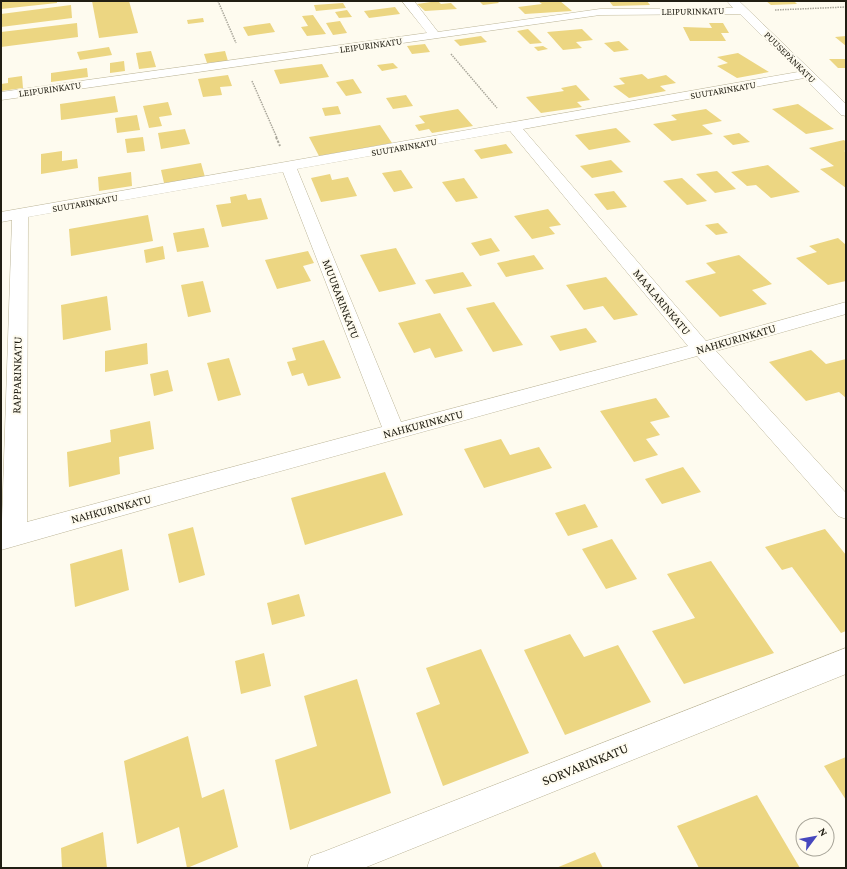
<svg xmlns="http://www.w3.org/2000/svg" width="847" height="869" viewBox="0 0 847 869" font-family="'Crimson Pro',serif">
<rect width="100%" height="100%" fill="#fefbef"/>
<g fill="#ecd682">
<polygon points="1,1 57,1 57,3 1,9"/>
<polygon points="92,1 129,1 138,33 99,38"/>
<polygon points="438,1 441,4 451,3 457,9 425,11 417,4"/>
<polygon points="479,1 497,1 499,3 483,5"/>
<polygon points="538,1 560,1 572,11 525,14 518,7 542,4"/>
<polygon points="609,1 647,1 650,5 613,6"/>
<polygon points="766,1 794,1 797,4 771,5"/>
<polygon points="343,3 346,8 316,11 314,5"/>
<polygon points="71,5 72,18 1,27 1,14"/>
<polygon points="395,7 400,14 369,18 364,11"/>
<polygon points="347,10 352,17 339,18 335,12"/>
<polygon points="313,15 326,34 307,36 301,27 308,26 302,16"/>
<polygon points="203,18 204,22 188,24 187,20"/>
<polygon points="340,21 347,33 333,35 326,23"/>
<polygon points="77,23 78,37 1,47 1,32"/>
<polygon points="270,23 275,32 248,36 243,27"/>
<polygon points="709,23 723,23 729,33 721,33 726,41 690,41 683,27 712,28"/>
<polygon points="528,29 542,43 530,44 517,31"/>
<polygon points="582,29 593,40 576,42 582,48 563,50 547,32"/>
<polygon points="481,36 487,42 460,46 454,40"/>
<polygon points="846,36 846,46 835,37"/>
<polygon points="619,41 629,50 614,52 604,43"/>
<polygon points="425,44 430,52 412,54 407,46"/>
<polygon points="543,46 548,49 538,51 534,47"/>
<polygon points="109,47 112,55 80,60 77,52"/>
<polygon points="151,51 156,67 139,69 136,53"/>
<polygon points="225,51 228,61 207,63 204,54"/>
<polygon points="738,53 769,72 737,78 717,66 728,63 717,57"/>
<polygon points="829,59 846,59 846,68 838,68"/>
<polygon points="124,61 125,71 110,73 110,63"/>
<polygon points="393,63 398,68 382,71 377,65"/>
<polygon points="322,64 329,77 280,84 274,70"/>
<polygon points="87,68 88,77 51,82 51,73"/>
<polygon points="642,74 648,79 666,75 676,83 660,86 666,91 629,98 613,86 625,84 619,78"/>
<polygon points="228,75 232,86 220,87 222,95 203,97 198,79"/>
<polygon points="22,76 23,88 1,91 1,84 8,83 8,78"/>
<polygon points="353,79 362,93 346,96 336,82"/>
<polygon points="576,85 590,100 577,102 582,107 541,113 526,97 564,91 561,88"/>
<polygon points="406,95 413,106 393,109 386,98"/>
<polygon points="115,96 118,112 61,120 60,104"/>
<polygon points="168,102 172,115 159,117 162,126 149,128 143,106"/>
<polygon points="798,104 834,129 806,134 772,109"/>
<polygon points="338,106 341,114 325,116 322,108"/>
<polygon points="458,109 473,126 432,133 429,129 419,131 415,125 425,123 419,116"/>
<polygon points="706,109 722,121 702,125 713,134 672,141 653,124 677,120 671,115"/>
<polygon points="137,115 140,130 117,133 115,118"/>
<polygon points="380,125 392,143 319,156 309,137"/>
<polygon points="616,128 631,142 589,150 575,135"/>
<polygon points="185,129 190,144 161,149 158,133"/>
<polygon points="739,133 750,142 733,145 723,136"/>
<polygon points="143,137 145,151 127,153 125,139"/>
<polygon points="844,140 846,142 846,150 844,151 846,152 846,188 820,169 834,166 809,148"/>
<polygon points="506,144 513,153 481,159 474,150"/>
<polygon points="62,151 62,161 77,159 78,168 41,174 41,154"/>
<polygon points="611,160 623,172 592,178 580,166"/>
<polygon points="201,163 205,177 164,183 161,170"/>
<polygon points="768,165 800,192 771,198 756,185 747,186 731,172"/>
<polygon points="401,170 413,188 394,192 382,173"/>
<polygon points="717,171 736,189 715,193 696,174"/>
<polygon points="131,172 132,186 99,191 98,177"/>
<polygon points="330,174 332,180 348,177 357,196 321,202 311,178"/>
<polygon points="464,178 478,198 456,202 442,182"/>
<polygon points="682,178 707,201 687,205 663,181"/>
<polygon points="614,191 627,207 607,210 594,194"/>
<polygon points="246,194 248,200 261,198 268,219 222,227 216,205 231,203 230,197"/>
<polygon points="548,209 561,225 549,227 555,234 532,239 514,216"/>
<polygon points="148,215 153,241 71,256 69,229"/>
<polygon points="718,223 728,233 716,235 705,225"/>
<polygon points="204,228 209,247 177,252 173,233"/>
<polygon points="491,238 500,251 480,256 471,243"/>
<polygon points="838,238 846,245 846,281 828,285 796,258 817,252 809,246"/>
<polygon points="163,246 165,259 146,263 144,250"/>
<polygon points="396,248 416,284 379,292 360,255"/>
<polygon points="308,251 314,263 303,266 311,281 277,289 265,260"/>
<polygon points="534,255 544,269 506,277 497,263"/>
<polygon points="739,255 772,284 752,290 767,304 720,317 685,281 716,273 706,263"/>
<polygon points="463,272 472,286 434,294 425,280"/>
<polygon points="606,277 638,315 614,320 603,306 584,310 566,285"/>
<polygon points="203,281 211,312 188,317 181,285"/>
<polygon points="107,296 111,330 63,340 61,305"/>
<polygon points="494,302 523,345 493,352 466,308"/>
<polygon points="440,313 463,351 435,358 430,348 414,353 398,323"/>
<polygon points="586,328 597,342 560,351 550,336"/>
<polygon points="324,340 341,378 308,386 303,373 292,376 287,362 296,360 292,348"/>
<polygon points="147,343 148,364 105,372 105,351"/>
<polygon points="811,350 826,364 846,359 846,398 839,392 806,401 769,362"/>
<polygon points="229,358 241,395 218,401 207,363"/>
<polygon points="168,370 173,391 154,396 150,374"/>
<polygon points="656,398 670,417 650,422 660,435 646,439 658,455 634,462 600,411"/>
<polygon points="150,421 154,449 119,457 120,474 69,487 67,452 111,442 110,430"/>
<polygon points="501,439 510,455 539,447 552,468 484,488 464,449"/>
<polygon points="683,467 701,492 662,504 645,479"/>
<polygon points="385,472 403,515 305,545 291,498"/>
<polygon points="585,504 598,527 568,536 555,513"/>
<polygon points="193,527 205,575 179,583 168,534"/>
<polygon points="825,529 846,555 846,631 841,633 792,567 782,570 765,547"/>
<polygon points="612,539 637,579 606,589 582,549"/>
<polygon points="122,549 129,590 75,607 70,564"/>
<polygon points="711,561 774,653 684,684 652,631 695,618 667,574"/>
<polygon points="299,594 305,616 272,625 267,603"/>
<polygon points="570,634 584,657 618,645 651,702 565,735 524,650"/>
<polygon points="481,649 529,753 443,786 416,713 440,704 426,668"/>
<polygon points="264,653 271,686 241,694 235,661"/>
<polygon points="357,679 391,793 290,830 275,760 317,746 304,696"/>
<polygon points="188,736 202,798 224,789 238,847 187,868 179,827 137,844 124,761"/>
<polygon points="846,757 846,800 824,766"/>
<polygon points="757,795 800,868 699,868 677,826"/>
<polygon points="103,832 107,868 62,868 61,848"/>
<polygon points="595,852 603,868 556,868"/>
</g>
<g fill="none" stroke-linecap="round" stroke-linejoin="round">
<g stroke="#bcb598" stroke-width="1">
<g id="minor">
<path d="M402,1h12l24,31 162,-23 133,-1 -6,-7h12l107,103v12l-5,-1 -37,-37 -281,51 183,212 140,-39v12l-130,37 130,142v26l-8,-3 -141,-160 -485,134 -211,60 11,-330 -11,2v-10l797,-140 -58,-58 -140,1 -599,85v-8l426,-59zM510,131l178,215 -287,76 -104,-253zM283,172l99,255 -355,95 1,-305z"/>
<polygon points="846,648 846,674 364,868 307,868 311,856 323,852"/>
</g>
</g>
<g stroke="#a9a69a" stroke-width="1.5" stroke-dasharray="1.5 1" stroke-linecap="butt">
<polyline points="218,1 236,43"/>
<polyline points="775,10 846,7"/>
<polyline points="451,54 497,108"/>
<polyline points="252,81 277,138"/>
</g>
<polyline stroke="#a9a69a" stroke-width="2" stroke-dasharray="2.5 1.5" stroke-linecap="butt" points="276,137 280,146"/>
<use href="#minor" fill="#fff" fill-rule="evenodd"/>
</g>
<g text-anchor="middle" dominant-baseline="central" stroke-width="4" stroke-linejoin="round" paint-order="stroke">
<g font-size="10" fill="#211e13" stroke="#fefbef">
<text transform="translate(693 11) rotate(-1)">LEIPURINKATU</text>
<text transform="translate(371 45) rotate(-8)">LEIPURINKATU</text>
<text transform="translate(790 57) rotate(45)">PUUSEPÄNKATU</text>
<text transform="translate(50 89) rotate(-8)">LEIPURINKATU</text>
<text transform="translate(723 90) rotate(-10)">SUUTARINKATU</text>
<text transform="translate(404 147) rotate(-10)">SUUTARINKATU</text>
<text transform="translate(85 203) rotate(-10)">SUUTARINKATU</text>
</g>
<g font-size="12" fill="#211e13" stroke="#fefbef">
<text transform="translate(341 299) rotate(69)">MUURARINKATU</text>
<text transform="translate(662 302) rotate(50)">MAALARINKATU</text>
<text transform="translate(736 339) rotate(-16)">NAHKURINKATU</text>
<text transform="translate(17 375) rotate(-89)">RAPPARINKATU</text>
<text transform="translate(423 424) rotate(-15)">NAHKURINKATU</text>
<text transform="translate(111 509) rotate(-15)">NAHKURINKATU</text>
</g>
<g font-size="14" fill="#211e13" stroke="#fefbef">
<text transform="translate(585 764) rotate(-22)">SORVARINKATU</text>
</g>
</g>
<rect width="847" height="869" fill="none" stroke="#211e13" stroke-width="4"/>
<g transform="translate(815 837) rotate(58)"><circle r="19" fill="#fefbef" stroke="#a6a397"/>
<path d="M0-3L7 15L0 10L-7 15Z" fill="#4647bd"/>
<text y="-6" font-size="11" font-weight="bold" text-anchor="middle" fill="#211e13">N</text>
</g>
</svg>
